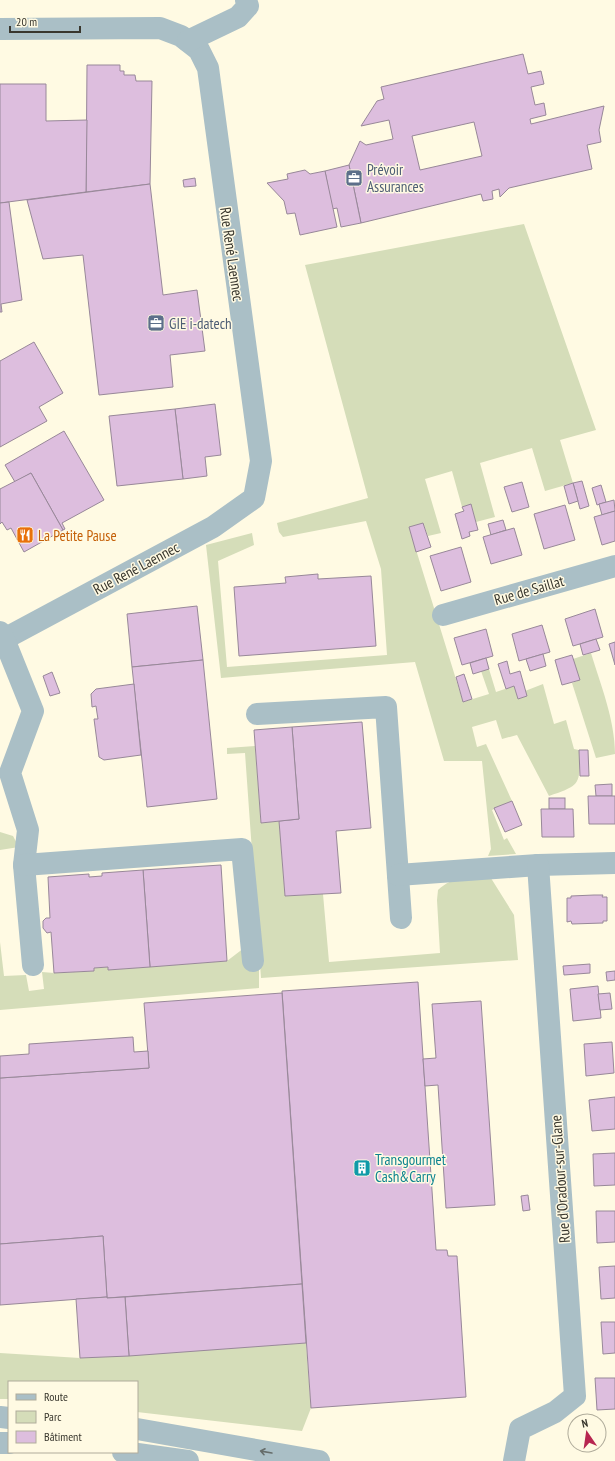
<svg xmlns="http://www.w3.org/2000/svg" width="615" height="1461" viewBox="0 0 615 1461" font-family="'PT Sans Narrow',sans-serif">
<rect width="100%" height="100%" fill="#fffae3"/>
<g fill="#d5ddb9">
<path d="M524,224l72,206 -36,10 13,43 -28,8 -13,-43 -52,15 15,54 -19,5 -5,-17 -9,2 -10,-36 -27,8 16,54 -13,3 -5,-13 -14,4 54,175 26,-8 -8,-23 8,-2 7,23 18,-6 4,13 9,-3 -2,-5 18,-7 11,40 12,-4 8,29 5,1c1,34 3,35 -30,46l-32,-61 -15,4 -6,-19 -24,7 5,20 9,-3 26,57 -20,9 12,30 3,-2 9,16 -28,2 3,-7 -9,-88h-38l-29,-99 -194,16 -15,-133 46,-12 2,12 -36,16 9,106 160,-12 -6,-86 -15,-48 -83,16 -4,-5 -2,-9 91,-25 -63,-233z"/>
<path d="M591,653c10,33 24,67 24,101l-19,4 -24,-75 8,-3 -7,-21z"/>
<path d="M255,746l6,77 18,-2 6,75 38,-2 6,68 111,-9 -3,-53 1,-10c15,-14 31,-13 51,-15l25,40 4,45 -257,18 -16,-225 -18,1v-6z"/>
<polygon points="0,832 13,836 19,847 0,850"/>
<polygon points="0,942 4,976 26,975 29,991 44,989 42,972 54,973 94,971 94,968 108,967 108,970 227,961 244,948 259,966 259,988 0,1010"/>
<polygon points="306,1343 311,1408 302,1431 137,1412 137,1382 9,1382 9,1399 0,1399 0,1353 80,1358"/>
</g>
<g fill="#ddbede" stroke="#988899" fill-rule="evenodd">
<path d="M523,54l5,20 13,-3 3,13 -13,3 4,18 9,-2 2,12 -16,4 1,5 73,-18 -5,24 2,12 -14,3 5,24 -83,19 -9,9 -1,-8 -7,2 1,8 -10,2 -2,-7 -120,29 -12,-58 11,-24 6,4 27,-6 -4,-19 -28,6 16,-25 7,-2 -3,-12zM474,122l8,34 -62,14 -8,-34z"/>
<polygon points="87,65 120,65 120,71 124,71 124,75 135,75 136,81 152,81 150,184 86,192"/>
<polygon points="0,84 46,84 46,121 87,120 86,192 0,203"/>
<polygon points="349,165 361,223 341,227 337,208 332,209 325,171"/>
<polygon points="305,170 310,174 325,171 337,227 300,235 295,213 287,214 284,201 267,183 288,179 287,174"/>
<polygon points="195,178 196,186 184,187 183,180"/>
<polygon points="150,184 163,295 197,290 205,351 170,355 173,387 99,395 83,255 43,259 27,200"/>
<polygon points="9,202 22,300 1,304 2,312 0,312 0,203"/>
<polygon points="34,342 63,393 39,407 47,421 0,447 0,361"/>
<polygon points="215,404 221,455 205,457 207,476 183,479 175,409"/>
<polygon points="175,409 183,479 117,486 109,416"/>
<polygon points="64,431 104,500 62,523 65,529 63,530 31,473 15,482 5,465"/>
<polygon points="31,473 63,530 24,552 11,528 7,530 2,522 0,524 0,489"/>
<polygon points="582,481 589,506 580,509 573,483"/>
<polygon points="522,482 529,507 512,512 504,487"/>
<polygon points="573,483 578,501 569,504 564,486"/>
<polygon points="601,485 606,502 597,505 592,488"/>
<polygon points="614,500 615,511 602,515 599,504"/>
<polygon points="471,504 478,530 469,532 470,536 462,539 455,514 464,511 462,507"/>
<polygon points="565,505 575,540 544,549 534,514"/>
<polygon points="615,511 615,541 602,545 594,517"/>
<polygon points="503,520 506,530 491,535 488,524"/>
<polygon points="423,523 431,547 416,552 409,527"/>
<polygon points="514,528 522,555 491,564 483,537"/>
<polygon points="461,547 471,582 441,591 430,556"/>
<polygon points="318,574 318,579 371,576 376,646 239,656 234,587 286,583 285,577"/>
<polygon points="197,606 203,660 132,667 127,614"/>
<polygon points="595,609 603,637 573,646 565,619"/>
<polygon points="542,625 550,652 519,661 512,634"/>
<polygon points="486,629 493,656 462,665 454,638"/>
<polygon points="596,639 600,650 583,655 580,644"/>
<polygon points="615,642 615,665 609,644"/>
<polygon points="543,654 546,666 530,671 526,659"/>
<polygon points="572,655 580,680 562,685 555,660"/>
<polygon points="486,658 489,669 473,674 470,663"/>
<polygon points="203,660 217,799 147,807 132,667"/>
<polygon points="507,661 510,674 520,671 527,696 518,699 514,686 506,689 498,664"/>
<polygon points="52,672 60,693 50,696 43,676"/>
<polygon points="464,674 472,699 463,702 456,677"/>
<polygon points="134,684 141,755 104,760 99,757 94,719 98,719 97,713 96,706 92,707 91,694 96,689"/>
<polygon points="362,722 371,828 336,831 341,893 285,896 279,821 299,819 292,727"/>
<polygon points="292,727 299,819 261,823 254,730"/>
<polygon points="579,750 588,750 589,776 580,776"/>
<polygon points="612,784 612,796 596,796 595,785"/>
<polygon points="588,796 615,796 615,824 589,824"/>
<rect x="549" y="798" width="16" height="11"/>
<polygon points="512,801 522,825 505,832 494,808"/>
<polygon points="541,809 573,809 574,837 542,837"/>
<polygon points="221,865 227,961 150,967 143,870"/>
<polygon points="143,870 150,967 108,970 108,967 94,968 94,971 54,973 51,932 47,933 43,928 43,921 46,918 50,918 48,877 89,874 89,877 102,876 102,873"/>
<polygon points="594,895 603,895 602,897 607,897 607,921 603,921 603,923 572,924 571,921 567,922 567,898 571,898 571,896"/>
<polygon points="590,964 590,973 564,975 563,966"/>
<polygon points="615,971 615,980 607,981 606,972"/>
<polygon points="418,982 436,1250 447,1250 448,1256 457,1256 466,1397 311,1408 282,991"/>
<polygon points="598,986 601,1018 573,1021 570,989"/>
<polygon points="282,993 302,1284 107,1298 103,1236 0,1244 0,1078 149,1068 144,1003"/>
<polygon points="610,993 612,1009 600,1010 598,994"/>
<polygon points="481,1001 495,1205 446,1208 438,1085 425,1086 423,1059 436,1058 432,1004"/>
<polygon points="133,1037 134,1052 148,1051 149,1068 0,1078 0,1056 29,1054 29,1044"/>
<polygon points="612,1042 614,1073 586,1076 584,1044"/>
<polygon points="615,1097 615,1129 592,1131 589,1100"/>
<polygon points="615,1153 615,1185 594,1186 593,1154"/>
<polygon points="528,1195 530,1210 523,1211 521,1196"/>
<polygon points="596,1211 615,1211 615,1242 597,1243"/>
<polygon points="103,1236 107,1297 0,1305 0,1244"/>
<polygon points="615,1266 615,1298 601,1299 599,1267"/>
<polygon points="302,1284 306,1343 129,1356 125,1297"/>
<polygon points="107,1297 107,1298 125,1297 129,1356 80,1358 76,1299"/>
<polygon points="601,1322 615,1322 615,1353 603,1354"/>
<polygon points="595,1378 615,1378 615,1409 597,1410"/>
</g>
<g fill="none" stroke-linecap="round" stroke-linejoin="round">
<g stroke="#aabfc6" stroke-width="22">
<polyline points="0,29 160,28 181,36 199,50 208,68 261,461 254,498 213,527 4,639"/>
<polyline points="188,41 238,17 248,6 246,0"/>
<polyline points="443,615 615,566"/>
<polyline points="0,632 4,639 33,711 10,773 28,830 24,865 33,965"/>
<polyline points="257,714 386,707 401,918"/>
<polyline points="24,865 242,849 253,961"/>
<polyline points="398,875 538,865 615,863"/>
<polyline points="0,1417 9,1418"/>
<polyline points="137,1429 319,1461"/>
<polyline points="0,1443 9,1443"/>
<polyline points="123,1452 188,1461"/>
<polyline points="514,1461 520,1429 555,1412 575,1396 538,865"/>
</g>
</g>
<defs><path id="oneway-shaft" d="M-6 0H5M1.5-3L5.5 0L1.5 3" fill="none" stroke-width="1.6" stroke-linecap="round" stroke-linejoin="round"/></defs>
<use stroke="#666d6b" href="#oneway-shaft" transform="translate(266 1452) rotate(-170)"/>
<defs>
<g id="office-square" transform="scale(0.9)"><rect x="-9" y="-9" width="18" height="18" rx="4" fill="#5c6f8a" stroke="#fffae3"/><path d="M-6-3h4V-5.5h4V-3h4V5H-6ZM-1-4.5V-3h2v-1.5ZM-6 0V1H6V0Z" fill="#fff"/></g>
<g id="restaurant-square" transform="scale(0.9)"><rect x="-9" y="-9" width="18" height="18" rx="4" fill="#e8710a" stroke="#fffae3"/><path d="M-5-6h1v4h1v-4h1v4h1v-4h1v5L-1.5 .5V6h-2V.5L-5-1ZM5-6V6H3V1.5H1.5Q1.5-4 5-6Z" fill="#fff"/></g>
<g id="building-square" transform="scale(0.9)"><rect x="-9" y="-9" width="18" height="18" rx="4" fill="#0f9aa8" stroke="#fffae3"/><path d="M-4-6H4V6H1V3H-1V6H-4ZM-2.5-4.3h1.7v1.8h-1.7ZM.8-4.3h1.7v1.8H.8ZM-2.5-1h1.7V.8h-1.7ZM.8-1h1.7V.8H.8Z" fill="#fff"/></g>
</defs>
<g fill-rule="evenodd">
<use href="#office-square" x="354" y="178"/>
<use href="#office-square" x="156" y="323"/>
<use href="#restaurant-square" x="25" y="535"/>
<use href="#building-square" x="362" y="1168"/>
</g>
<g text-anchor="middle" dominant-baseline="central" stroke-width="3" stroke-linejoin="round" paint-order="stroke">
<g font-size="15" fill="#4e5e75" stroke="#fffae3" text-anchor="start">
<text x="367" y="169">Prévoir<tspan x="367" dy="17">Assurances</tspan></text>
<text x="169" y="323">GIE i-datech</text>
</g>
<g font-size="15" fill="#39372e" stroke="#fffae3">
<text transform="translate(232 254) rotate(82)">Rue René Laennec</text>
<text transform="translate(136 568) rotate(-28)">Rue René Laennec</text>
<text transform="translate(529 590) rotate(-16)">Rue de Saillat</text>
<text transform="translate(560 1179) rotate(-94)">Rue d'Oradour-sur-Glane</text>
</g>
<g font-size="15" fill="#c56008" stroke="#fffae3" text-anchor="start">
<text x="38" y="535">La Petite Pause</text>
</g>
<g font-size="15" fill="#0d838f" stroke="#fffae3" text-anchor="start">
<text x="375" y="1159">Transgourmet<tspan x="375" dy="17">Cash&amp;Carry</tspan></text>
</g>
</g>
<rect x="8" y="1381" width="130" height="72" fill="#fffae3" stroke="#b0ac9b"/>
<rect x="16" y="1394" width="20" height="6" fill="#aabfc6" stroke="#b0ac9b"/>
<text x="44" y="1401" font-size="12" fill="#39372e">Route</text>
<rect x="16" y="1411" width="20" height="12" fill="#d5ddb9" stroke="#b0ac9b"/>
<text x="44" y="1421" font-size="12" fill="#39372e">Parc</text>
<rect x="16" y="1431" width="20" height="12" fill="#ddbede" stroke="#b0ac9b"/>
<text x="44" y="1441" font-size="12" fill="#39372e">Bâtiment</text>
<g transform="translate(587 1433) rotate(347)"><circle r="19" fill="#fffae3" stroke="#b0ac9b"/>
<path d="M0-3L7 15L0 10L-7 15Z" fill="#b72650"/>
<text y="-6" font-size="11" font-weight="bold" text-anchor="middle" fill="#39372e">N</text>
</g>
<path d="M10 26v6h70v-6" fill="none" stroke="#39372e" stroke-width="2"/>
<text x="16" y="26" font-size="12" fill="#39372e" stroke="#fffae3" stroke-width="3" paint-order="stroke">20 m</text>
</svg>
